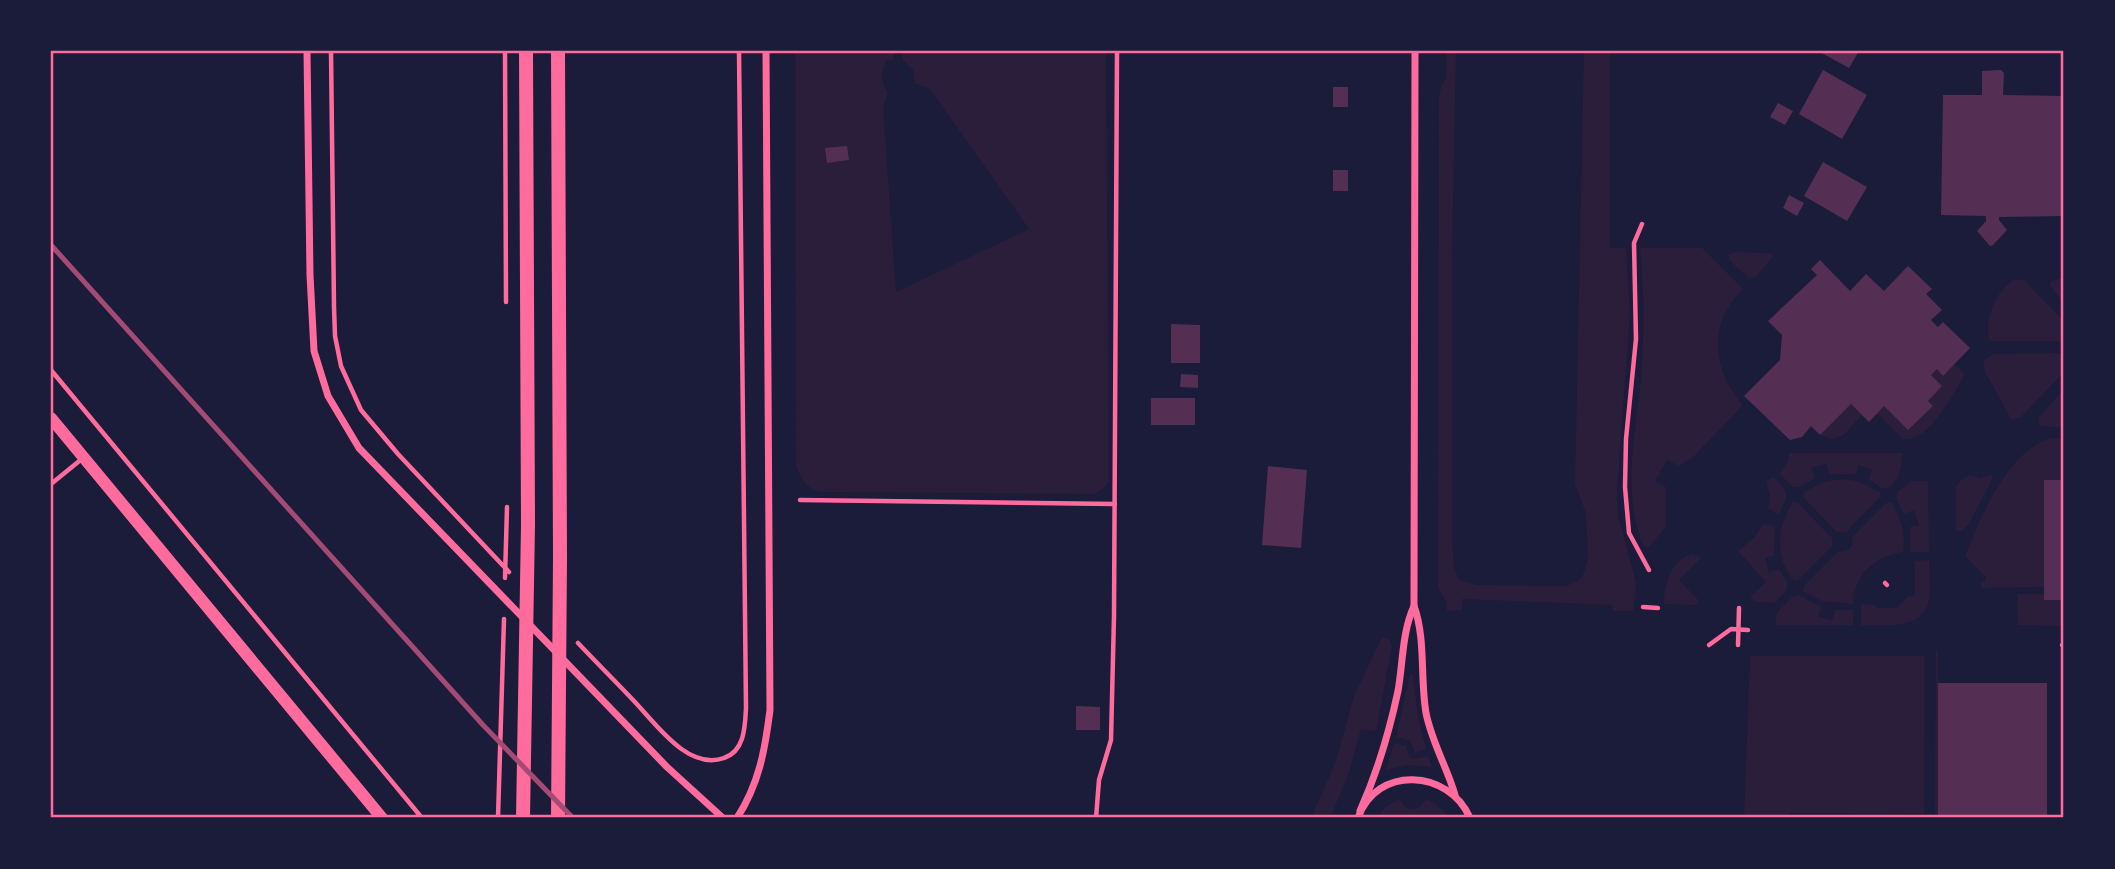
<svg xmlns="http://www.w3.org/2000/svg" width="2115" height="869" viewBox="0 0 2115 869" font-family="'Exo 2',sans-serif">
<rect width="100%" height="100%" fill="#1b1b3a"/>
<g fill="#2a1e3b">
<path d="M795,51h98l1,8 -8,2c-6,13 -5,20 2,32l-5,14 13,185 133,-63 -99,-140 -15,-6 -2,-13 -10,-10v-9h203l3,431 -7,8 -8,4 -270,-2c-18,-2 -21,-11 -28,-26z"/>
<polygon points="1447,51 1456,51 1452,257 1452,532 1454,569 1460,580 1477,585 1567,586 1582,578 1588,559 1586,514 1575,484 1584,51 1610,51 1610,248 1626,248 1630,313 1617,491 1618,515 1636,582 1633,611 1613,611 1612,605 1462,599 1462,610 1447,611 1447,603 1438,587 1439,99 1441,87 1446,77"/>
<path d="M1640,248h62l41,41c-36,34 -31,81 0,116l-49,51 -15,10 -12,-6 -12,21 11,6v40l-17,20h-4l-4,-6c-20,-58 -3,-117 1,-175 2,-40 2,-80 -2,-118z"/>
<polygon points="1735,252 1770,253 1773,256 1756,277 1750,279 1729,260 1729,254"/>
<polygon points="2064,277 2064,303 2050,286 2051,281"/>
<path d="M2015,279l9,1 40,41 -1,20h-73c-8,-19 7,-53 25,-62z"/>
<polygon points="2056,353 2064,355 2064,372 2020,418 2011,419 1985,372 1983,360 1994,354"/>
<path d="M1954,364l11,10c-11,19 -36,69 -62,65l-26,-26 7,-7 24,24 25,-24 -5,-5 14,-15 -11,-11 6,-6 6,6z"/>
<polygon points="2064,389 2064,428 2041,426 2039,423 2039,417"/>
<polygon points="1851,404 1862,415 1844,435 1832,440 1820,435"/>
<path d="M2051,438l13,1v41h-19l-1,107 -63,1v-6h4l1,-5 -21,-21c15,-38 43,-106 86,-118z"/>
<path d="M1789,453h113c0,15 -2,22 -11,34l-8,2 -14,-10 3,-9 -14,-5 -2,9h-27l-3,-10 -15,4 4,10 -16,9h-6l-13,-13 8,-13z"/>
<polygon points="1970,475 1980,478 1991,475 1993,478 1970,522 1962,531 1956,531 1956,487 1961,480"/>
<path d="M1774,477c16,18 15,16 5,37l-11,-5 2,-13 -4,-15z"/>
<polygon points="1841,479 1857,481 1880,492 1880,497 1846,532 1837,532 1803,497 1804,492 1823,482"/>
<polygon points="1911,481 1928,481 1929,552 1910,552 1910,527 1919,525 1914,510 1904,514 1896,499 1897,492"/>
<path d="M1793,502l5,1 34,35v8l-34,34h-5c-19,-24 -16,-53 0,-78z"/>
<path d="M1886,503h6c9,16 14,30 11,49 -29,5 -48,21 -50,52l-32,-3 -18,-10 1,-5 34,-34 11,-2 4,-7 -1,-6z"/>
<polygon points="1763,524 1775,526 1774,555 1765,558 1769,572 1779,569 1788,584 1787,590 1774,603 1756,602 1750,597 1766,582 1738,551 1755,537"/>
<path d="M1693,554l8,4 -22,22 20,21 -4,4 -31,-1c0,-20 7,-45 29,-50z"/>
<path d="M1929,560c0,13 2,28 0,40 -5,31 -46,25 -68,25v-21l15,1v3h20l13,-12h6v-35z"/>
<polygon points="2017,594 2044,594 2045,600 2064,600 2064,626 2018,625"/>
<polygon points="1799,595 1821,607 1818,617 1832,620 1835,610 1853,610 1853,625 1775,625 1777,612 1793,596"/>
<polygon points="1382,637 1389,639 1392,646 1376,731 1361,729 1350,770 1330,818 1311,818 1336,761 1354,696"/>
<polygon points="1936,651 1938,651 1938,814 1935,814"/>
<polygon points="1750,656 1925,656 1924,814 1790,813 1789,818 1744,818"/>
<polygon points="1413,674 1418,718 1426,749 1415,753 1410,741 1396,737 1410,675"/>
<polygon points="1394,743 1406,746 1409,756 1413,759 1428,756 1432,767 1408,765 1386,770"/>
<path d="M1400,799c4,10 11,12 20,8l6,-8 9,4 12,12 -3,3h-60l-5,-3 6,-8z"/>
</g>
<g fill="#542f53">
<polygon points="1818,51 1859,51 1849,68"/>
<polygon points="1823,70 1867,95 1842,139 1799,114"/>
<polygon points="2001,70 2004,73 2003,95 2064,96 2064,216 1999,217 1999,220 2007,230 1993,245 1990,246 1977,231 1986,221 1986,216 1941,215 1943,95 1982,95 1982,71"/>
<rect x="1333" y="87" width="15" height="20"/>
<polygon points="1778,103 1793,111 1785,125 1770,117"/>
<polygon points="847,146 849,160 827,163 825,148"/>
<polygon points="1823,162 1867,187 1847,221 1804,196"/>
<rect x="1333" y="170" width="15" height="21"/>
<polygon points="1789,195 1804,203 1797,216 1783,208"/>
<polygon points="1820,260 1850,291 1866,274 1884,291 1908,266 1932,289 1926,294 1942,310 1931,320 1938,327 1943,322 1970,348 1943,376 1937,369 1931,375 1942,386 1928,401 1933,406 1908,430 1884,406 1869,422 1851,404 1820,435 1811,426 1802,437 1790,440 1744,396 1780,360 1782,335 1768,321 1817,275 1811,269"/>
<polygon points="1171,324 1200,325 1200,363 1171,363"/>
<polygon points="1181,374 1198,375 1198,388 1180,387"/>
<rect x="1151" y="398" width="44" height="27"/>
<polygon points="1268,466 1307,470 1301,548 1262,545"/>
<rect x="2044" y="480" width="20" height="120"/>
<rect x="1938" y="683" width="109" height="135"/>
<polygon points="1076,706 1100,707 1100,730 1076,730"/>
</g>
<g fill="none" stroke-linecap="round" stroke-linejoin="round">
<g stroke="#ff6b9d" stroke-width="4.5">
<polyline points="331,51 334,307 335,336 341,366 361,410 398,454 509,572"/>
<polyline points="505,51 506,302"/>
<polyline points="1642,224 1634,243 1636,339 1626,439 1625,487 1629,533 1649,570"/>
<polyline points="51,370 422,818"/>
<polyline points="800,500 1115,504"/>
<polyline points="505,578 507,507"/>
<polyline points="1885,583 1887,585"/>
<polyline points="1643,607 1658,608"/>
<path d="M578,643c19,20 38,39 56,58 22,23 54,70 90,57 21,-7 21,-32 22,-50l-7,-657"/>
<polyline points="1709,645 1731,629 1748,630"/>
<polyline points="1738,645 1739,608"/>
<polyline points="2062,645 2064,644"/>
<polyline points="498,818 504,619"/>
<polyline points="1096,818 1099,780 1111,740 1114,616 1117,51"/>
</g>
<polyline stroke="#ff6b9d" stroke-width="4.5" points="51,484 83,458"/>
<g stroke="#ff6b9d" stroke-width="7">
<polyline points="307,51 310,275 314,351 328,396 359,448 667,767 723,818"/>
<path d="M1415,51l-1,555c12,33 6,72 12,107 6,30 21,54 29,82"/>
<path d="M1360,811c17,-38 29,-78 38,-120 5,-28 4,-59 16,-85"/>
<path d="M737,818c22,-34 28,-68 33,-108l-4,-659"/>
<path d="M1358,818c18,-53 91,-49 112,0"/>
</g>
<polyline stroke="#ff6b9d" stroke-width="12" points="51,418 382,818"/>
<g stroke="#ff6b9d" stroke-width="14">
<polyline points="523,818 528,525 526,51"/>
<polyline points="558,818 560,558 558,51"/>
</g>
<polyline stroke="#a44b75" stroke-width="5" points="51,245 483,725 573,818"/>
</g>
<rect width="2115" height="869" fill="none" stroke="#1b1b3a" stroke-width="105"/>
<rect x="52" y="52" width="2010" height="764" fill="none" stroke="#ff6b9d" stroke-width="2.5"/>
</svg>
